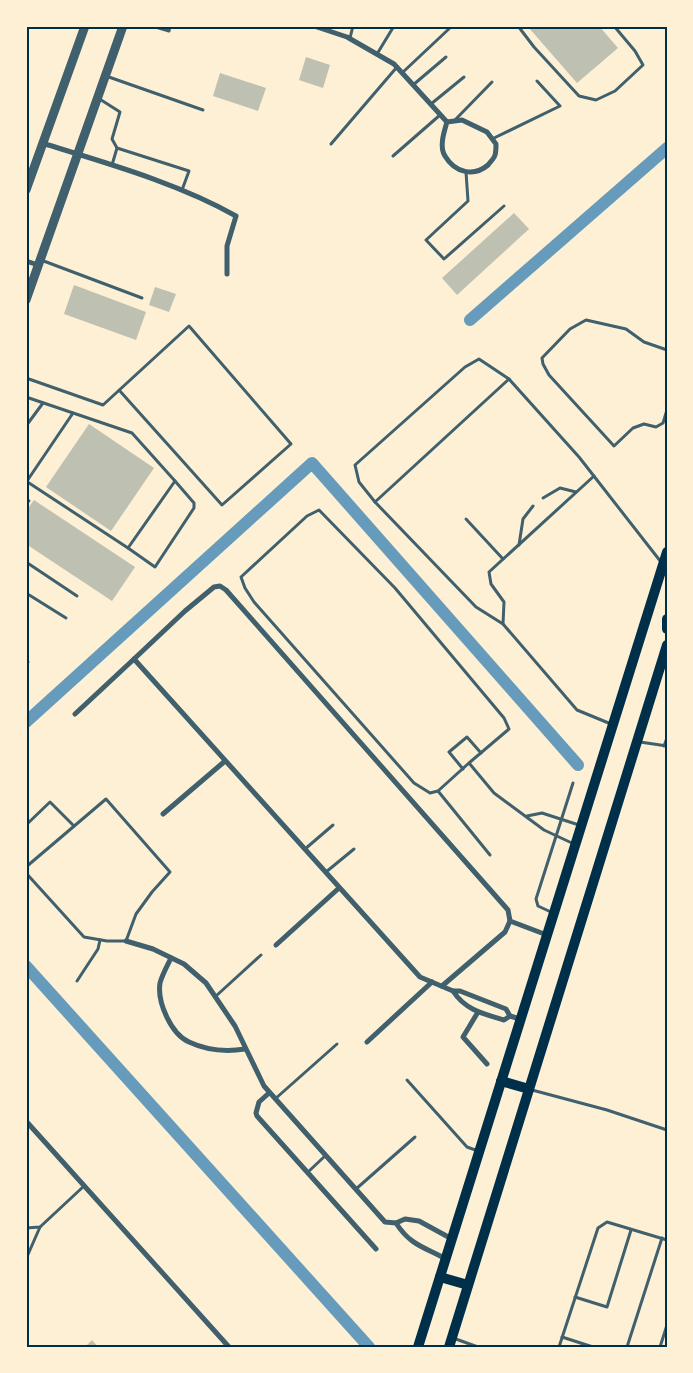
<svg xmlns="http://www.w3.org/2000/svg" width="693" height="1373" viewBox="0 0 693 1373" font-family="Lato,sans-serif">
<rect width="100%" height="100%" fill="#fdf0d5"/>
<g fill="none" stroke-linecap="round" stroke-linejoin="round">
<g stroke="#669bbc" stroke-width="12">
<polyline points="470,320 667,148"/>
<polyline points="26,722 312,463 578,765"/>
<polyline points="26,966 369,1347"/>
</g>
</g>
<g fill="#bec0b2">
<polygon points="531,26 599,26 618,48 577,83 529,28"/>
<polygon points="306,57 330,65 323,88 299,80"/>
<polygon points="220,73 266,88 258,111 213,96"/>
<polygon points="514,213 529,229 457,295 442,278"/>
<polygon points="74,285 146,312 136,340 64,314"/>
<polygon points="155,287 176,294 169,312 149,305"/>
<polygon points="89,424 154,468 111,531 46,487"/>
<polygon points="34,500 135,567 112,601 26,544 26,511"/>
<polygon points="92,1340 98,1347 85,1347"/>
</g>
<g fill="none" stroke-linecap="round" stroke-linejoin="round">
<g stroke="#3f606c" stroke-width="3">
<polyline points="152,26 169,31 170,26"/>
<polyline points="518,26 534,47 579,96 596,100 615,91 643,65 635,51 614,26"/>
<polyline points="350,38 353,26"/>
<polyline points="377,54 394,26"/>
<polyline points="402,73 452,26"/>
<polyline points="106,76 203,110"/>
<polyline points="413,85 446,57"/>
<polyline points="98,98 120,112 112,139 117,148"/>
<polyline points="431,104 464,77"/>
<polyline points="454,121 492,82"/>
<polyline points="492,139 560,106 537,81"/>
<polyline points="331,144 397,67"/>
<polyline points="393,156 440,115"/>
<polyline points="112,165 117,148 189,171 182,190"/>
<polyline points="466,172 468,201 426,240 444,259 504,206"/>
<polyline points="41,260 142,298"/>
<polyline points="667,350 644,342 626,329 586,320 570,329 542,358 543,364 549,375 614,446 633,428 644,424 656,427 663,423 667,410"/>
<polyline points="26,378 103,405 189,326 291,444 222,505 119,390"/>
<polyline points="26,397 132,433 175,481 128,548 26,481"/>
<polyline points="26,426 43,403"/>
<polyline points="27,481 73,413"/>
<polyline points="543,498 560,488 576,492"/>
<polyline points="26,499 29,501"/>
<polyline points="375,502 359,482 355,465 465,367 479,359 509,379"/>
<polyline points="466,519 503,559"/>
<polyline points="519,545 523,519 533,506"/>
<polyline points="128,548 155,567 194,508 194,503 175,481"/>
<polyline points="26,562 77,596"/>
<polyline points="26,593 66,618"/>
<polyline points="503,624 504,602 491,584 489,572 594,476"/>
<polyline points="26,660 28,662"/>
<polyline points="611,724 577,710 503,624 476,607 375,502 509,379 579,457 661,562"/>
<polyline points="640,742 667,746"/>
<polyline points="664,746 667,738"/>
<polyline points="469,763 438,791 430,793 414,783 254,602 245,588 241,577 307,516 319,510 395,588 504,718 509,729 469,763 494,793 544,830 574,844"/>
<polyline points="463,769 449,752 467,737 481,753"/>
<polyline points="438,791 490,855"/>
<polyline points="527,816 542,813 579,825"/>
<polyline points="26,825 50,802 74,826"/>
<polyline points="305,849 333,825"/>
<polyline points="26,867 106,799 170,872 152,892 136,914 126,941 107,941 84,937 26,873"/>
<polyline points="326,872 354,849"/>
<polyline points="553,913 538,906 536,899 573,783"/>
<polyline points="77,981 98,949 100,940"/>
<polyline points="216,996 261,955"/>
<polyline points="407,1080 467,1147 478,1151"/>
<polyline points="532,1090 607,1110 667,1130"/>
<polyline points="275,1099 337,1044"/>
<polyline points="308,1172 325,1156"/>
<polyline points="356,1189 415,1137"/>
<polyline points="26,1228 40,1227 84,1186"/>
<polyline points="26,1259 40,1227"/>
<polyline points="575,1297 607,1307 631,1230"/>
<polyline points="562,1337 593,1347"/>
<polyline points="453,1338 478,1347"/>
<polyline points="559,1347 598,1228 607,1222 667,1240"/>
<polyline points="627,1347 662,1238"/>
<polyline points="660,1347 667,1325"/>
</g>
<g stroke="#3f606c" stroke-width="5">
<polyline points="314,26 347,37 394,64 447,122"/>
<path d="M462,120l25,12 9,12c0,3 0,8 -1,11 -1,4 -5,7 -7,10 -14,12 -33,8 -43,-9 -6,-9 -1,-24 2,-34z"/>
<path d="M42,143c64,20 136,40 194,73l-9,30v28"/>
<polyline points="26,261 38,265"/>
<polyline points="134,659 185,611 214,587 220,586 226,590 508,910 510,921 505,932 442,986"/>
<polyline points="75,714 134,659 420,977 453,991"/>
<polyline points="163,814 225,761"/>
<polyline points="510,921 547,935"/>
<polyline points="126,941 153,949 184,964 206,983 235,1026 264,1086 385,1222 396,1223 405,1219 419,1221 452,1239"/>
<polyline points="276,945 339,888"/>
<path d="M171,958c-4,8 -9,17 -11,25 -3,19 11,51 29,59 17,8 37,10 56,7"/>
<polyline points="478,1012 463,1037 487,1064"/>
<path d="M510,1016l-6,4c-20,-6 -39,-10 -51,-29h7l46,18 4,7 10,3"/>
<polyline points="367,1042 432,982"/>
<polyline points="269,1093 259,1102 256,1113 257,1116 376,1249"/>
<polyline points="26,1121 229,1347"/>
<path d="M396,1223c14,22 28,24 50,36"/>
</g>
<g stroke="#3f606c" stroke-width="9">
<polyline points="26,190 85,26"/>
<polyline points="26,300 123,26"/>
</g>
<g stroke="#003049" stroke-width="10">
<polyline points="667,619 667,629"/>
<polyline points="501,1081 529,1089"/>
<polyline points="440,1277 468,1285"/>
<polyline points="418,1347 667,552"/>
<polyline points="449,1347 667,645"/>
</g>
</g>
<rect width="693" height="1373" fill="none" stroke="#fdf0d5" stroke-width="55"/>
<rect x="28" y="28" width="638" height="1318" fill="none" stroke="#003049" stroke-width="2"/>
</svg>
